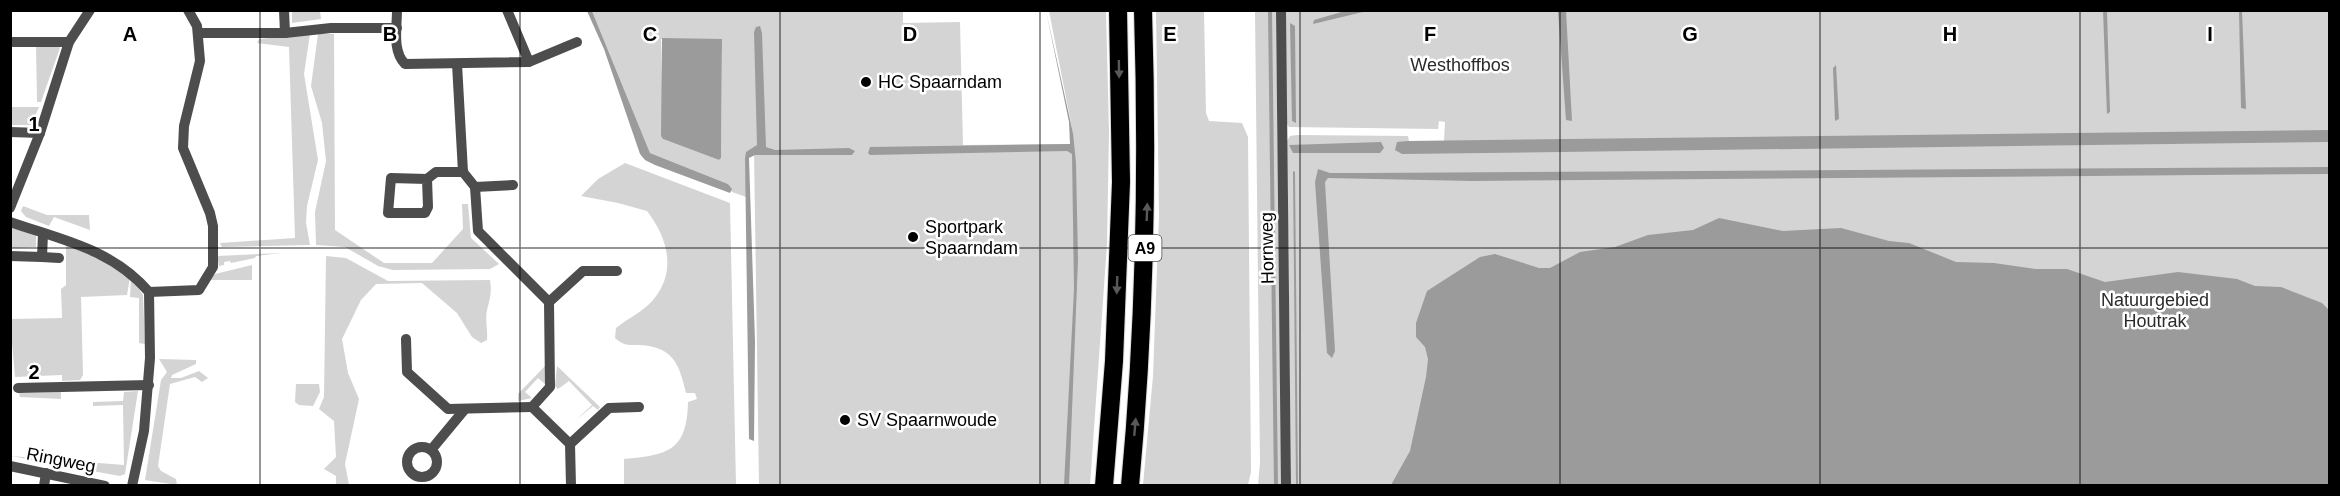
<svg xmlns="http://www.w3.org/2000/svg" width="2340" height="496" viewBox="0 0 2340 496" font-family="Helvetica,sans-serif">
<rect width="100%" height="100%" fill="#fff"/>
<g fill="#d4d4d4" fill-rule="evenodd">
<path d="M903,10v13l57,-1 3,123 107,-1 3,-11 -24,-122h57l3,121 -2,112 -17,241h-331l-5,-336 -8,3v45l-14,-5 -4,-8 -78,-31 -58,-142zM661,39h61l-1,119 -2,2 -56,-21z"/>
<polygon points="292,11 320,11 321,19 292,23"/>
<polygon points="1156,11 1204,11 1206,113 1209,121 1242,123 1248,137 1251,472 1248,485 1143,485 1153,376 1159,215"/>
<polygon points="1255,11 1276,11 1282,485 1258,485 1260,463"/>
<polygon points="1284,11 2329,11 2329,485 1291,485 1287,141 1290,136 1297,135 1408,136 1409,141 1444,141 1445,122 1439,121 1438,129 1289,127 1287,124"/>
<polygon points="310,34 304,74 318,160 307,206 306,223 310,245 222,247 220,243 295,238 289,47 257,43 259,39"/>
<polygon points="318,34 334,34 335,230 384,263 432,263 463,229 462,204 468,204 471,238 499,264 490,269 393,270 378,266 345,247 316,245 315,212 326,161 322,123 311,86"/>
<polygon points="36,45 58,45 60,48 41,102 37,102"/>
<polygon points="11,107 39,107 31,125 11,125"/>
<path d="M625,163l105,40 6,282h-112v-26c44,-4 63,-8 64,-57l9,-3 -2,-6h-9c-7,-30 -13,-47 -49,-48 -9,0 -15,0 -22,-7l1,-10c12,-10 27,-16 37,-28 24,-28 15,-62 -6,-89l-29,-8 -37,-7 17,-17z"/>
<polygon points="23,206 47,215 89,215 90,230 54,217 49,226 26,217 21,211"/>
<polygon points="10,226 36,235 36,247 11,248"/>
<polygon points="66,245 101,259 130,277 127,295 81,297 83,375 80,380 62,381 62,375 15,377 10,319 62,318 61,289 66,285"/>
<polygon points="281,253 256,256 255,258 231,263 230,261 224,262 224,265 219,266 217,256"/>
<path d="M326,256l20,2 42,23 102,-1c2,12 0,19 -3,30 -2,9 1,21 0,30l-6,3 -9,-6 -15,-24 -35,-30 -46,1 -15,16 -19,39 6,34 11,26 -14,65 4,21h-13v-9l-12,-7 12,-12 -2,-36 -15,-12 5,-12z"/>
<polygon points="252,265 252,280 210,280 215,274"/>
<polygon points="131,278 143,295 145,344 139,343 139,298 130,297"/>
<polygon points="159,359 196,360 196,364 172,375 171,378 181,378 199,371 208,378 202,382 195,377 170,384 158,466 161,471 176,479 177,485 145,480 161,380 167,372"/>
<polygon points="546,365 547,381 545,384 538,378 525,392 532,398 518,401 518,394"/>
<polygon points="557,366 600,407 598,410 593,406 576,420 592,405 569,381 558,389 555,386"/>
<polygon points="296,384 319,384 320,392 313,406 299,405 295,402"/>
<polygon points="138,391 125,474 120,476 11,456 124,465 123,405 93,406 93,402 123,401 124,392"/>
<polygon points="61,392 61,399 20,397 19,393"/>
</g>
<g fill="#9b9b9b">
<polygon points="587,11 592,11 650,153 728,184 732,189 730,193 655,165 645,160 640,154 604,49"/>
<polygon points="1046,11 1073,133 1076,163 1078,260 1069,486 1064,485 1074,289 1072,154 1067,151 870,155 868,153 870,147 1070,144 1069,122"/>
<polygon points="1345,11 1367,11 1313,24 1314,20"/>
<polygon points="1558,11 1566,11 1572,121 1566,120"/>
<polygon points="2103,11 2107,11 2110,112 2107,114"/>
<polygon points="2239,11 2242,11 2246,109 2241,108"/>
<polygon points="1290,23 1295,26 1296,123 1292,121"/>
<polygon points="760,26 762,33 766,147 775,150 849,148 855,151 852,155 755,155 749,158 755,341 754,441 749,439 745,158 746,152 757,145 754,32 756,27"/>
<polygon points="662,38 722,39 721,158 719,160 663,139 661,136"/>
<polygon points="1836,65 1839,119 1835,121 1833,68"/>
<polygon points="2329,130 2329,142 1402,154 1395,150 1397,142 1408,141"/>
<polygon points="1381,142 1384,148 1380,153 1293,153 1289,145"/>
<polygon points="2329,167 2329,174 1472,181 1328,178 1325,182 1335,351 1332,358 1327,353 1315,182 1318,169 1330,173 1365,173"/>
<polygon points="1293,171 1295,172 1298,486 1296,485"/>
<polygon points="1719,218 1783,231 1841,228 1889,241 1909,243 1956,262 1994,263 2035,269 2067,269 2105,282 2178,272 2237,279 2255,286 2281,287 2322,303 2329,310 2329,485 1391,485 1410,451 1426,377 1428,359 1425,347 1416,337 1416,323 1427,291 1480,257 1495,254 1539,268 1550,268 1580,252 1615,247 1648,235 1693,230"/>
</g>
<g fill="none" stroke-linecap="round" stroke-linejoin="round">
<polyline stroke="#9b9b9b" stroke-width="4" points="1270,10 1276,486"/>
<g stroke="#dbdbdb" stroke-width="20">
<g id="highway">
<polyline points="1104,486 1114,361 1121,182 1118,10"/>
<path d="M1130,486c15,-160 18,-316 13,-476"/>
</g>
</g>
<g stroke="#4d4d4d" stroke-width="10">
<polyline points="284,10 285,33"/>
<path d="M397,10c0,18 -5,41 8,54l124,-2 -22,-52"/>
<polyline points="1281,10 1286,486"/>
<polyline points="198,33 285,33 331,28 397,28"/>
<polyline points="10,42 69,42"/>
<polyline points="529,62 577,42"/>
<polyline points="457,64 463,172"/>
<polyline points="10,132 40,133"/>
<polyline points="463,172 475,187 478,231 549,302 550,387 532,407 570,444 571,486"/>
<polyline points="427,179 428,207 425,213 388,213 391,178 427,179 436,172 463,172"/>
<polyline points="475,187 513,185"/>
<polyline points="10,208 40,133 69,42 90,10"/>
<path d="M10,222c52,18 102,27 139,70l1,66 -6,73 -12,55"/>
<polyline points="10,256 42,257 43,234"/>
<polyline points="42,257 59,258"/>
<polyline points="149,292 199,290 213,267 213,226 210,213 183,148 184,126 200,61 197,26 188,10"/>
<polyline points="549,302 583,271 617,271"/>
<polyline points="406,339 407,372 448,409 532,407"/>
<polyline points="18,388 149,385"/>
<polyline points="570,444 609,408 639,407"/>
<circle cx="422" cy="462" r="15"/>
<polyline points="431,450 465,409"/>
<polyline points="10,466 105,486"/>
<polyline points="44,486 46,473"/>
</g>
<use href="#highway" stroke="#000" stroke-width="18"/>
</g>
<defs><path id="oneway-solid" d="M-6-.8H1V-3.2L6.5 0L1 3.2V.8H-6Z" transform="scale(1.5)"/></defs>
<g fill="#595959">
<use href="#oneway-solid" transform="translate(1119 69) rotate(89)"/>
<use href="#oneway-solid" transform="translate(1147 212) rotate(-88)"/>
<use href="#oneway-solid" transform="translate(1117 285) rotate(92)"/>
<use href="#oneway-solid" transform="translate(1135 427) rotate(-85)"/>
</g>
<path fill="none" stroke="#000" stroke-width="1.5" stroke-opacity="0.55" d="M260,10v476M520,10v476M780,10v476M1040,10v476M1300,10v476M1560,10v476M1820,10v476M2080,10v476M10,248h2320"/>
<g fill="#000" stroke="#fff" stroke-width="2">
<circle cx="866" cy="82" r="6"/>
<circle cx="913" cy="237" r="6"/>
<circle cx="845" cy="420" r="6"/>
</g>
<g text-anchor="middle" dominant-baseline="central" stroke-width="5" stroke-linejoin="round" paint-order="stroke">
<rect fill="#fff" stroke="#4c4c4c" stroke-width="1.5" x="1128.5" y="235" width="33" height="26" rx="4.5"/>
<g font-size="16" font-weight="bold" fill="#000">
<text x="1145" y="248">A9</text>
</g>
<g font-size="18" fill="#2b2b2b" stroke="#fff">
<text x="1460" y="65">Westhoffbos</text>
<text x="2155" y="300">Natuurgebied<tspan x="2155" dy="21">Houtrak</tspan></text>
</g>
<g font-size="18" fill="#000" stroke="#fff" text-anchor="start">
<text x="878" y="82">HC Spaarndam</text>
<text x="925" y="227">Sportpark<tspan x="925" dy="21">Spaarndam</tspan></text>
<text x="857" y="420">SV Spaarnwoude</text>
</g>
<g font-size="18" fill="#000" stroke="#fff">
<text transform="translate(1267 248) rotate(-91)">Hornweg</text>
<text transform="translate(61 460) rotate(11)">Ringweg</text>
</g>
</g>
<g font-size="20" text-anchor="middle" font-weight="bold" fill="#000" stroke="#fff" stroke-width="5" stroke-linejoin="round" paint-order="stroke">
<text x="130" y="41">A</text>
<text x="390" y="41">B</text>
<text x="650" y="41">C</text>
<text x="910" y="41">D</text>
<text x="1170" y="41">E</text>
<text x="1430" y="41">F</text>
<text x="1690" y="41">G</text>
<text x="1950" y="41">H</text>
<text x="2210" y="41">I</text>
<text x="34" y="131">1</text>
<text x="34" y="379">2</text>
</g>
<rect width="2340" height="496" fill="none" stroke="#000000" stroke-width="24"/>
</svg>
